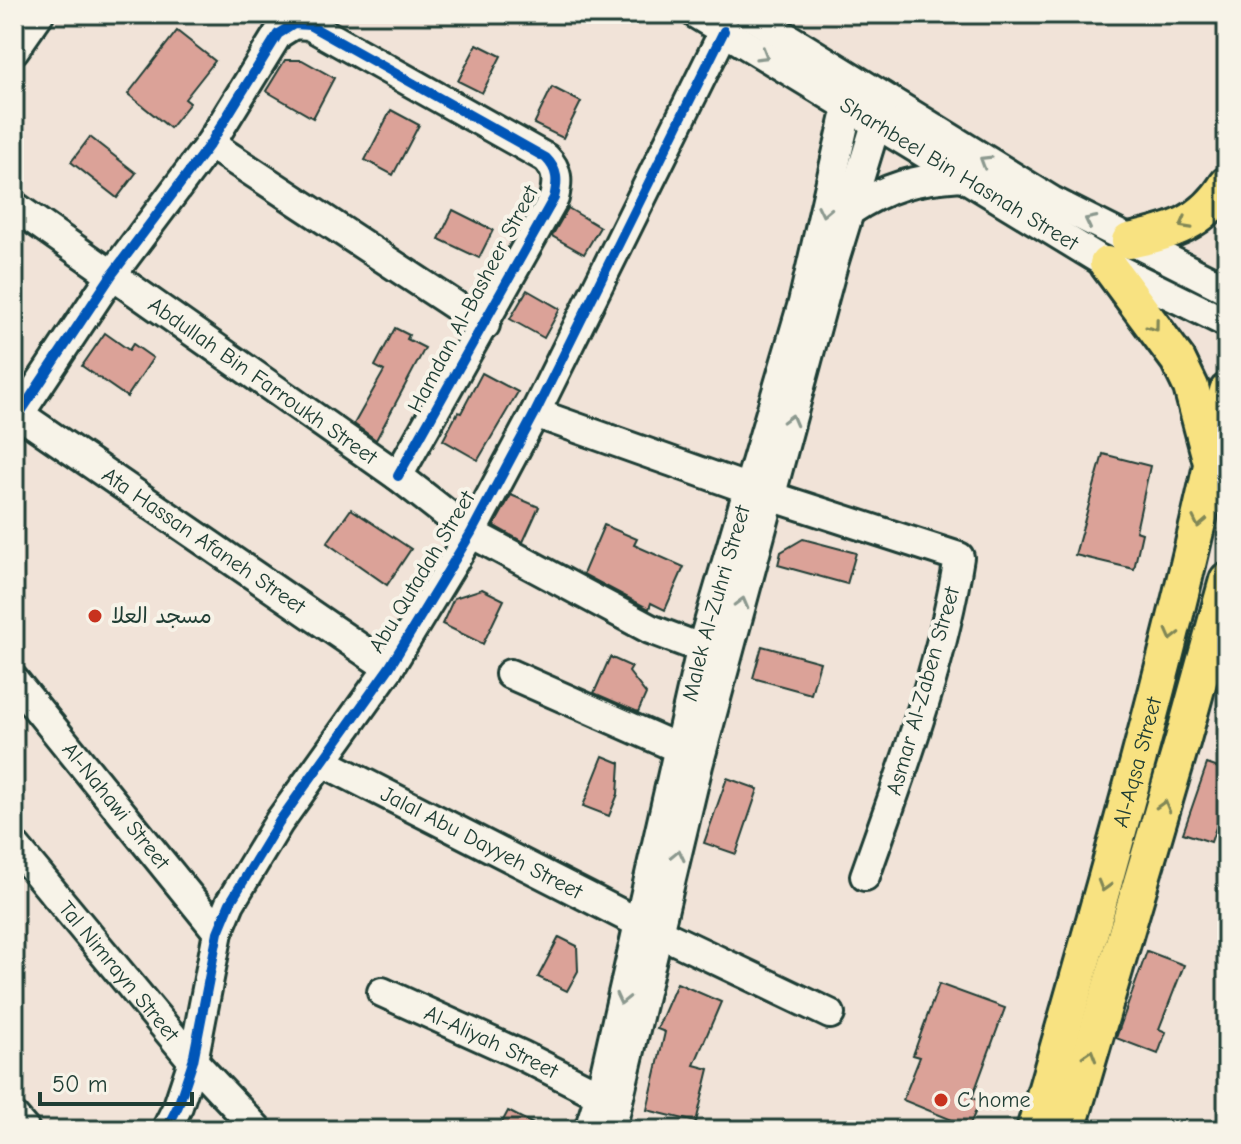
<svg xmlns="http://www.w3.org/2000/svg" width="1241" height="1144" viewBox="0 0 1241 1144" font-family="'Comic Neue','Playpen Sans Arabic',sans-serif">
<rect width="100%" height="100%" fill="#f1e3d8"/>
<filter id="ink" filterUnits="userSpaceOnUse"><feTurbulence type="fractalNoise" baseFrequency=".0125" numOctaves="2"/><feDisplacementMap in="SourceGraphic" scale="16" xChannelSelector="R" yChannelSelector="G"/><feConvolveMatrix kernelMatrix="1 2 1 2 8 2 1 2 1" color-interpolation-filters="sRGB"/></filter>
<g filter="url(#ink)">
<g fill="#dba298" stroke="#1f3d34" stroke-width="2">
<polygon points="177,31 215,61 185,99 190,103 170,128 128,94"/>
<polygon points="477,44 501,56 482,93 458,81"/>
<polygon points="285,60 302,60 334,78 313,118 266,91"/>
<polygon points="552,87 581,102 563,138 534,124"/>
<polygon points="391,110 419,125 393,175 365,160"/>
<polygon points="90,137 136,173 117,198 71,162"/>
<polygon points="568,208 600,227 584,254 552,236"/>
<polygon points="453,210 493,230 479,258 439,239"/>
<polygon points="527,290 560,309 544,338 510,319"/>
<polygon points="395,328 409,335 407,339 425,348 376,440 354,424 384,371 375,366"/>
<polygon points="105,333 129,350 133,344 153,358 127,397 82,366"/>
<polygon points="482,373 518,392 478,460 443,440 458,412 461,413"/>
<polygon points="1103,454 1150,466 1136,531 1142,533 1134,569 1075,555"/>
<polygon points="511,495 539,507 523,542 494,526"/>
<polygon points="351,509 411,549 387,585 327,543"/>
<polygon points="604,525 637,539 634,545 684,567 665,610 651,603 649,609 583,574"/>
<polygon points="803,539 856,553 847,584 778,565 781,552"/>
<polygon points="482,589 504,600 483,644 442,624 454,598"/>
<polygon points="762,646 820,662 811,694 753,678"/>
<polygon points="610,657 632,667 629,672 646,694 638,712 594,693"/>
<polygon points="603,756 620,763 618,794 609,816 583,806"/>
<polygon points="1207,764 1227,771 1227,795 1211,842 1183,833"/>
<polygon points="727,778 758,789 736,854 704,843"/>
<polygon points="559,937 577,946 578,971 567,991 538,977"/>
<polygon points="1147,951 1184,965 1159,1029 1166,1032 1158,1054 1116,1038"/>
<polygon points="677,983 721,1002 694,1065 709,1069 696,1122 647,1110 665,1032 657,1029"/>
<polygon points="939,984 1005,1008 972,1098 980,1101 969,1127 903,1100 920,1057 913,1055"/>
<polygon points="508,1111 545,1130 498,1130"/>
</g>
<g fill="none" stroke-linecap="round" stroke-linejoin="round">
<g stroke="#1f3d34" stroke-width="34">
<g id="minor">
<path id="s1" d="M696,14l411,250 120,59"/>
<polyline points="749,14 1052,201 1227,289"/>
<polyline points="14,50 39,14"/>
<polyline points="210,144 485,325"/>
<path id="s2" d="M14,206l384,270 73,57 179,96 69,26"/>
<path d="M848,212c39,-26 67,-33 114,-36"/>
<path d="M535,413l214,76 210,68c-17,110 -57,214 -94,319"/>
<path id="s3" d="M19,414l370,254"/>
<path d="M14,422l99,-149 97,-129 68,-110 16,-10 15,1 237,133c12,12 12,23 8,40l-156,278"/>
<polyline points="510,674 680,749"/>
<path id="s4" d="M14,680l204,252"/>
<path id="s5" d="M323,762l316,161 191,91"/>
<path id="s6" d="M14,845l179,216 65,69"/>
<path id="s7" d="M382,992l139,63 79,40"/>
<polyline points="14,1117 25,1130"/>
<polyline points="166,1130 178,1106 193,1061 218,932 230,903 279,822 389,668 471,533 535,413 724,31"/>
<path id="s8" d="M589,1130l11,-35 101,-445 102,-347 42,-183 13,-38"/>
<polyline points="611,1130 698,765 833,264 884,98"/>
</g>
</g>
<g stroke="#1f3d34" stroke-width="40">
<g id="major">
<path d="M1129,241c43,-9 73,-17 98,-57"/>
<polyline points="1107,264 1178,360 1191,387 1210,459"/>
<path id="s9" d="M1034,1130c71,-246 141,-488 193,-739"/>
<polyline points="1068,1130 1183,739 1227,580"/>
</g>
</g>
<use href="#minor" stroke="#f7f3e8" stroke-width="28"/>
<use href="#major" stroke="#f8e281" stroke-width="34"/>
<g stroke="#f7f3e8" stroke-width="15">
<g id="cycleway">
<path d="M14,422l99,-149 97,-129 68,-110 16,-10 15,1 237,133c12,12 12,23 8,40l-156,278"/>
<polyline points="166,1130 178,1106 193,1061 218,932 230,903 279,822 389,668 471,533 535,413 724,31"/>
</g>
</g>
<use href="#cycleway" stroke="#0057b8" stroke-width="10"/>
</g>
<defs><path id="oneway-chevron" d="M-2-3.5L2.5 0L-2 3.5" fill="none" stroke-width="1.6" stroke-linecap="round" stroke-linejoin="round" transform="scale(2)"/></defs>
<g stroke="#8b988e">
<use href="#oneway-chevron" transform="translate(763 55) rotate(31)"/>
<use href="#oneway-chevron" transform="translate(985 161) rotate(-148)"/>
<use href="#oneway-chevron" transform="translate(824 211) rotate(102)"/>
<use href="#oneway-chevron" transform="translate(1090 221) rotate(-153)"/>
<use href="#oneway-chevron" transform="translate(791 420) rotate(-75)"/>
<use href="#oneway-chevron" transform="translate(742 603) rotate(-75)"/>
<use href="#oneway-chevron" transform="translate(678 855) rotate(-77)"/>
<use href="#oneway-chevron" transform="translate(622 999) rotate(103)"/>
</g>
<g stroke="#818757">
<use href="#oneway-chevron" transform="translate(1185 224) rotate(151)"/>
<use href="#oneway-chevron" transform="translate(1154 326) rotate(53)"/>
<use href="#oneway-chevron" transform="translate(1199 522) rotate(102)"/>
<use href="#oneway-chevron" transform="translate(1172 635) rotate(104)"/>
<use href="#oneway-chevron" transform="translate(1164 806) rotate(-74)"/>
<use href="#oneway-chevron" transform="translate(1104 886) rotate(106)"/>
<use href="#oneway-chevron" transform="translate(1090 1055) rotate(-73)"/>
</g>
</g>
<g fill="#c8321e" stroke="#f7f3e8" stroke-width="3">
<circle cx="95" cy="616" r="8"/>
<circle cx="941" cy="1100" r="8"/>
</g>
<g text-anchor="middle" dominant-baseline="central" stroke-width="8" stroke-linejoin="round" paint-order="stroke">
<g font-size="22" fill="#1f3d34" stroke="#f7f3e8">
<text stroke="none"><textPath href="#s1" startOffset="308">Sharhbeel Bin Hasnah Street</textPath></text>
<text transform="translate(473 299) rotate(-62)">Hamdan Al-Basheer Street</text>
<text stroke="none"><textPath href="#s2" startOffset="304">Abdullah Bin Farroukh Street</textPath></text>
<text stroke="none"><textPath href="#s3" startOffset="224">Ata Hassan Afaneh Street</textPath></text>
<text transform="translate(422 572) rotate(-59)">Abu Qutadah Street</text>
<text stroke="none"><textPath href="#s8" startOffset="542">Malek Al-Zuhri Street</textPath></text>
<text transform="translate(923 691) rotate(-74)">Asmar Al-Zaben Street</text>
<text stroke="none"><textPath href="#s9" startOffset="382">Al-Aqsa Street</textPath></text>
<text stroke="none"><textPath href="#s4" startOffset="162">Al-Nahawi Street</textPath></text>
<text stroke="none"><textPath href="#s5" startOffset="178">Jalal Abu Dayyeh Street</textPath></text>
<text stroke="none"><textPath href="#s6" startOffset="164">Tal Nimrayn Street</textPath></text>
<text stroke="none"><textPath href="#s7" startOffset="120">Al-Aliyah Street</textPath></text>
</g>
<g font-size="22" fill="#1f3d34" stroke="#f7f3e8" text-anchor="start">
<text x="111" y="616">مسجد العلا</text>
<text x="957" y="1100">C home</text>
</g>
</g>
<rect width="1241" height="1144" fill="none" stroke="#f7f3e8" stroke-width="48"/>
<rect x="24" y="24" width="1193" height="1096" fill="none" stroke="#1f3d34" stroke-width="3" filter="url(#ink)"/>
<path d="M40 1092v12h152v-12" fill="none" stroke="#1f3d34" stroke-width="4"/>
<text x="52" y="1092" font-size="24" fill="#1f3d34" stroke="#f7f3e8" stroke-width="6" paint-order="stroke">50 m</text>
</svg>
